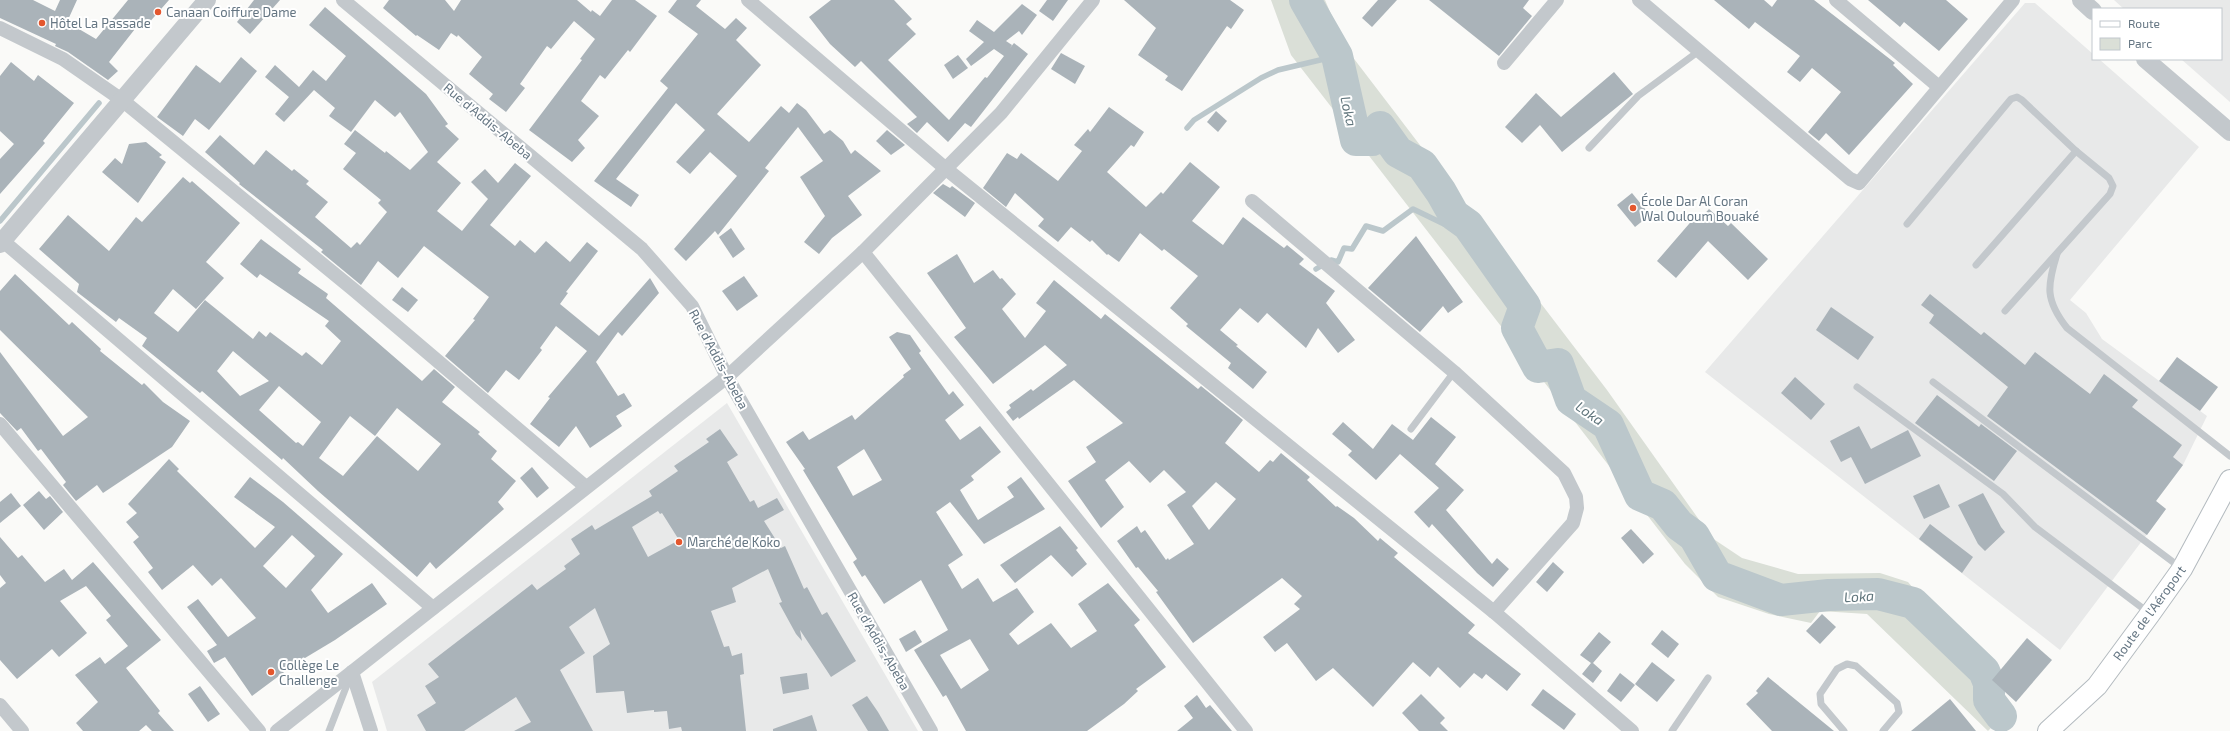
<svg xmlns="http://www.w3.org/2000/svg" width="2230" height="731" viewBox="0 0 2230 731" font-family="'Exo 2',sans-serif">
<rect width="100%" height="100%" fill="#fafaf8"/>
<g fill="#e8e9e9">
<polygon points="2114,0 2230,0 2230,102 2181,59 2221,59 2221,9 2124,9"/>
<polygon points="2025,3 2035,3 2093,54 2093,59 2099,59 2199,147 2070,300 2086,313 2102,339 2207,416 2183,465 2156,501 2166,509 2060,650 1705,372"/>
<polygon points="727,403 918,731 387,731 372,682"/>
</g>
<polygon fill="#dadfd7" points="1271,0 1325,0 1345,47 1607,390 1712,538 1742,558 1798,574 1880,573 1908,582 2012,706 1988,731 1867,614 1820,611 1811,623 1769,614 1718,597 1685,564 1291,55"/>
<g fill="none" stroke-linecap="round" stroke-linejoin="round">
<g stroke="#bbc7cb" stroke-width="5.5">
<polyline points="1187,128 1194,120 1261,78 1278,70 1337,56"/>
<polyline points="0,221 99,103"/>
<polyline points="1316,269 1331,260 1338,262 1344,248 1352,249 1366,226 1383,231 1413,209 1444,224 1454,215"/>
</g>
<polyline stroke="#bbc7cb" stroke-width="32" points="1305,0 1337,56 1356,140 1372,140 1380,127 1398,152 1422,165 1441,192 1454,215 1468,225 1525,306 1517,328 1538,367 1558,364 1571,400 1608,425 1640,495 1663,505 1679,525 1694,536 1717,576 1781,600 1829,595 1878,594 1913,603 1984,671 1989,683 1989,700 2001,716"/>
</g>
<g fill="#aab3b9" fill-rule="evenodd">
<polygon points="0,0 33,0 55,11 60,0 77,0 67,22 96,39 128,0 169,0 147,25 142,20 109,62 118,71 108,80 68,52 55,46 56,44 0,18"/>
<polygon points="254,0 280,0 250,34 237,22"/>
<polygon points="389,0 445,0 454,11 461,0 577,0 591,12 592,10 600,16 612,0 635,0 657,16 630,52 628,50 605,79 600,75 581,101 599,116 578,140 585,148 572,162 529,130 582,60 580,59 595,39 574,21 551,49 547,46 520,84 525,88 506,112 489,99 493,94 469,74 482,57 458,35 457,37 451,33 439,50 417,35 416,36 383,8"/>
<polygon points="677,0 701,0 696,6 725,29 736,18 747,28 736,40 761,65 717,114 749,142 781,106 789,113 797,103 806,110 824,134 830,130 843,141 851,154 855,150 881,171 848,196 862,215 832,238 819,254 804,242 825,216 800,177 823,161 798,127 765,168 769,171 718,235 715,231 686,261 674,249 737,176 710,152 690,174 676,162 705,130 676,103 616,179 639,195 631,207 594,181 668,88 660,81 698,34 668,12"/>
<polygon points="831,0 894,0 912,19 906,24 916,34 888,60 949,120 985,77 987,78 1004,56 994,49 971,66 966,59 984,42 969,31 977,20 994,32 1022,4 1037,15 1022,35 1019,31 1006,41 1012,45 1010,48 1014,43 1028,54 971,127 965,123 948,142 927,122 917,133 907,124 917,117 861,61 855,67 830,44 809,17"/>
<polygon points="1047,0 1068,0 1053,21 1039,11"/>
<polygon points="1124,0 1230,0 1244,10 1231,29 1227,26 1182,91 1165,80 1168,76 1138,55 1156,28"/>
<polygon points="1378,0 1397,0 1372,27 1362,18"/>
<polygon points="1429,0 1529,0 1523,8 1532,16 1499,56"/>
<polygon points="1714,0 1764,0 1772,7 1777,0 1814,0 1895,63 1893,65 1913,84 1849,155 1826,133 1819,141 1808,132 1841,92 1812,68 1800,82 1787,72 1800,56 1755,22 1749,29"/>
<polygon points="1868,0 1946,0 1968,19 1939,51 1904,22 1900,27"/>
<polygon points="325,7 426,94 448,124 445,126 459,139 437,162 461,183 437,211 462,231 488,199 471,182 485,169 498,183 515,163 531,176 490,225 515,246 520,240 535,253 546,241 570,262 587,242 598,251 566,292 568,293 560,304 599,336 650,278 659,293 622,336 618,332 596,362 618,396 624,393 632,406 616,416 622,426 590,448 576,426 559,447 530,424 550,398 548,397 587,351 556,326 540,348 542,350 519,380 506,370 488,393 445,356 475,320 473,319 489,297 424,246 398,278 378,261 361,285 321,252 323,250 239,184 240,183 205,152 220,135 254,165 266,150 292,171 294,169 309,181 306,184 328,202 315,217 351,248 357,242 360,245 387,212 378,203 381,200 343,169 356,153 344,144 355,130 385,153 386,151 410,170 428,152 400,112 395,117 375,100 351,132 329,116 335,108 314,90 284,122 275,114 289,97 265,77 275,65 299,87 313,70 326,81 346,56 309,25"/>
<polygon points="1061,53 1085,66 1075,84 1051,69"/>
<polygon points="958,55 968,68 953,79 944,65"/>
<polygon points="241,57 257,71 209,130 195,119 183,136 157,117 196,65 220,83"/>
<polygon points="11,62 34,81 38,75 74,103 43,141 45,143 0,194 0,159 14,144 0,131 0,76"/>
<polygon points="1614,72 1633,94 1562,152 1540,125 1522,143 1505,127 1536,93 1561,117"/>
<polygon points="1109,107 1144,132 1134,147 1131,145 1107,172 1146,207 1161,192 1163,194 1190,162 1220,187 1192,221 1223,245 1243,217 1284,248 1287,245 1304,259 1299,264 1335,291 1326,303 1355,340 1338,353 1318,328 1306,348 1267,313 1258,323 1240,308 1220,330 1238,345 1236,346 1267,372 1253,389 1228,368 1231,363 1186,326 1188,324 1170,308 1198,276 1164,249 1162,251 1140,233 1119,262 1108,254 1107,255 1092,240 1090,242 1071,227 1058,242 1038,226 1044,219 1015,193 1006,207 983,188 1007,153 1017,159 1021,153 1058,181 1082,151 1074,145 1088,129 1090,132"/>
<polygon points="1216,111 1227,121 1218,132 1207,122"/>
<polygon points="887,130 905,145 891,155 876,141"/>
<polygon points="146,142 162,155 159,157 166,162 138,203 102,172 115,158 122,164 129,144"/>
<path d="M183,177l7,6 2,-2 48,42 -34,39 18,16 -28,31 -23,-20 -19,24 24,19 27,-32 48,39 6,-8 7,6 4,-5 32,24 4,-4 16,13 19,-24 -16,-15 4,-5 -69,-47 -3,4 -17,-14 21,-25 40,30 -3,4 30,21 -2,4 96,83 12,-12 21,18 -13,15 38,30 -2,2 19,17 -6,8 25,22 -18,21 6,7 -68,60 -6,-7 -13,15 -99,-86 -35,-33 -1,2 -80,-69 -2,2 -58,-47 5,-8 -28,-20 -3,4 -39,-30 2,-8 -40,-35 29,-34 41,36 27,-34 6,5zM233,351l36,30 -29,15 -23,-25zM279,386l42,36 -18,24 -5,-4 -2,1 -37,-33zM397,408l44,36 -23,27 -41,-35 -34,40 -24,-18 31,-42 25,20z"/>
<polygon points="943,184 950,188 952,186 975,203 965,217 933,193"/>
<polygon points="1632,193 1650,215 1635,227 1617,205"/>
<polygon points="1709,209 1728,226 1731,223 1768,259 1748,280 1708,241 1676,278 1657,261 1695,217 1699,220"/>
<polygon points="731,228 745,249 733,258 719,237"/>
<polygon points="1416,236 1463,302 1448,313 1443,306 1420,332 1368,288"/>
<path d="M957,254l17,29 19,-13 7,9 2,-1 14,16 -14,15 23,29 21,-27 -10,-8 18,-23 47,39 4,-5 93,75 3,-3 42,34 -18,23 34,29 11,-12 3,2 8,-9 29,24 -3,3 29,27 1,-1 17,12 24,23 2,-3 18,15 -4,4 81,68 -7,8 53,41 -14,17 -21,-17 -4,5 -8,-6 -14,15 -22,-21 -8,10 -17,-15 -40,45 -40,-39 -17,13 -29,-38 -12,9 -12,-15 37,-28 -6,-5 8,-8 -20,-18 -89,65 -37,-51 2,-1 -20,-24 -2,1 -19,-27 20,-15 4,7 4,-3 21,30 2,-2 1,2 25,-16 -27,-39 19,-13 -22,-22 -14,13 -21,-22 -24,19 19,27 -23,21 -33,-47 28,-19 -10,-15 37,-24 -49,-43 -55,39 -1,-2 -5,4 -7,-9 5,-4 -2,-3 22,-16 2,2 34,-26 -22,-20 -52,39 -39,-47 12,-9 -39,-55zM1216,482l20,17 -27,31 -17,-24z"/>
<polygon points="15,274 69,325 72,322 101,349 100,351 142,385 144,383 163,402 190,421 172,447 103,493 97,485 76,501 63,485 66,482 41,449 38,451 21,428 17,431 0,413 0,352 63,436 88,417 0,330 0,291"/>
<polygon points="744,276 758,296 737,311 722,291"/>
<polygon points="402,287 418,300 408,312 392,300"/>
<polygon points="1930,294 1981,335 1984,332 2025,365 2035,352 2090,394 2104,374 2138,400 2132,407 2182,445 2173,457 2183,465 2156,501 2166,509 2147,535 1987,416 2008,387 1929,323 1934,315 1921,305"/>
<polygon points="1831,307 1874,337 1858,360 1816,330"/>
<path d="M897,332l13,3 11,16 -2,2 30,42 4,-4 11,14 -19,15 15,20 20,-14 21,26 -30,24 3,4 -14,10 18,30 36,-23 -7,-10 14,-10 24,32 -61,35 -34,-42 -14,10 27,43 -15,10 14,24 16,-11 15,24 24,-14 17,24 -25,22 9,11 33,-22 20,25 26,-17 -19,-27 30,-21 32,37 -6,5 32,42 -30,22 2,2 -14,13 -37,27h-121l-20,-36 -3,2 -29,-47 34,-20 -27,-50 -37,24 -19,-29 -3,2 -9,-15 4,-3 -54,-89 2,-1 -19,-27 17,-11 6,9 43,-25 3,5 49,-43 -1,-2 8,-6 -22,-32zM864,449l18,31 -29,16 -16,-29zM970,639l19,31 -28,19 -21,-34z"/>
<polygon points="2177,357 2218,387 2200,411 2159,381"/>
<polygon points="1795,377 1825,404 1811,420 1781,393"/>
<polygon points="1937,395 1979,427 1981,424 2017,451 1994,481 1915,423"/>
<polygon points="1431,417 1456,437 1435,464 1464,490 1446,510 1492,564 1497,558 1509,569 1493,587 1477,573 1432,524 1429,528 1414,512 1439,488 1400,454 1376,480 1348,455 1352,451 1332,434 1343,422 1373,449 1392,424 1413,440"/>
<polygon points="1859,426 1871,449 1908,430 1921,456 1865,484 1851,457 1841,462 1830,441"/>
<path d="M720,429l18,26 -11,7 23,40 4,-2 4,8 19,-10 7,12 -20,11 17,27 4,-2 19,43 3,-2 15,28 5,-3 29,49 -25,16 -31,-47 2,11 -6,-7 -17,-31 3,-1 -14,-33 -36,19 4,14 -25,9 13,36 5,-1 3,10 10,-3 2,21 -4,1 6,56h-64l-1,-4 -12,2 -2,-18 -13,1v-2l-27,3 -3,-22 -28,2 -3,-37 17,-12 -15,-36 -26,19 16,26 -25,17 33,61h-79l17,-9 -15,-25 -52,34h-38l-9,-16 19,-12 -11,-17 14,-9 -11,-13 104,-80 5,6 29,-21 -2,-3 16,-12 -9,-15 21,-14 3,5 57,-34 -3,-5 29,-20 -4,-5 35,-24 -3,-3zM658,511l2,3 2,-1 17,27 -31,17 -16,-30z"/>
<path d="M169,459l10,10 -2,2 78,77 20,-21 -41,-30 16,-20 33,25 60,52 -32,36 17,23 44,-30 15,21 -52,36 -40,24 -43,32 -27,-39 -11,6 -7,-12 10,-6 -30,-38 11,-8 30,38 28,-19 -35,-40 -9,8 -19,-21 -31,25 -14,-18 5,-4 -20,-26 6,-5 -13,-15 11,-9 -9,-9zM292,535l23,21 -29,32 -23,-22z"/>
<polygon points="532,467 549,488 537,498 520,478"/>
<polygon points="1939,484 1950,507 1924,519 1913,496"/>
<polygon points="39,491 46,499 50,496 63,512 44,530 23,505"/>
<polygon points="11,493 21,506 0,523 0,502"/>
<polygon points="1983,493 2001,527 2005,532 1985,551 1978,544 1958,505"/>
<polygon points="1930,524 1973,557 1962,573 1919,539"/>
<polygon points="1060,526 1078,548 1076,550 1087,564 1072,577 1051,555 1015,583 1000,565"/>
<polygon points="1631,529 1654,554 1643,564 1621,538"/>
<polygon points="0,537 18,558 22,555 45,582 64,569 72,580 93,562 161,640 126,668 160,711 158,713 174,731 152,731 146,725 139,731 83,731 76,723 98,702 75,675 100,657 105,664 128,646 106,620 111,616 86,586 60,601 87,633 59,657 52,649 17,679 0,660 0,588 6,583 0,575"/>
<polygon points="1553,562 1564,572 1547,592 1536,582"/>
<polygon points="1822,614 1836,627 1820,644 1806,631"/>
<polygon points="915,630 922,642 906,652 899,639"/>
<polygon points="1662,630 1679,644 1668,658 1651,644"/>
<polygon points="1599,632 1611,642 1593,663 1602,671 1593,683 1582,674 1591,663 1580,655"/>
<polygon points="2027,638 2052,660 2016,702 1992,680"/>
<polygon points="1652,662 1675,680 1657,702 1635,684"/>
<polygon points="807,673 809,689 783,694 780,677"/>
<polygon points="1620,673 1635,685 1621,702 1607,691"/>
<polygon points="1768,677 1834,731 1772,731 1746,704 1758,693 1756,691"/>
<polygon points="200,686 220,714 208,722 188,694"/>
<polygon points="1543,689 1576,714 1564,730 1531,705"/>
<polygon points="1421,694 1445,718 1440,723 1448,731 1419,731 1402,713"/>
<polygon points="1197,695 1206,708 1210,705 1232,731 1177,731 1193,718 1184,706"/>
<polygon points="867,696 878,712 889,731 868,731 852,705"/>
<polygon points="1950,699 1976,731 1911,731"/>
<polygon points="812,715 817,731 773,731 773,729"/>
</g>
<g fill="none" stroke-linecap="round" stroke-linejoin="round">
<g stroke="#b3babf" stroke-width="22">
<polyline id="secondary" points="2048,731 2097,686 2150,614 2182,569 2230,480"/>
</g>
<g stroke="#c3c8cc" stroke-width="7">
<polyline points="1589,148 1638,96 1699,51"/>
<polyline points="1907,224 2011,99 2017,97 2022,100 2076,151 2109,178 2113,186 2110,194 2005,311"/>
<path d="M2057,254c-10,32 -12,46 10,74l163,128"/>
<polyline points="1976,265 2076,151"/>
<polyline points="1933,382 2181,568"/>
<polyline points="1857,387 2003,494 2035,527 2149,613"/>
<polyline points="1411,429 1454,372"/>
<polyline points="329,731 350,677"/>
<polyline points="1672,731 1708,678"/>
<polyline points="1844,731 1821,704 1820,694 1837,669 1847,664 1856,666 1897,703 1899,712 1883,731"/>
</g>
<g stroke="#c3c8cc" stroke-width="14">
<polyline points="343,0 642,249 692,306 727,377 931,731"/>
<polyline points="748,0 945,168 1494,612 1632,731"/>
<polyline points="1639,0 1850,179 1859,183 2013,0"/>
<polyline points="1836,0 1939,87"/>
<polyline points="0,28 63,59 122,100 354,290 586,487"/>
<polyline points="1504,63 1557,0"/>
<polyline points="1252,201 1454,372 1564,473 1576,497 1577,508 1573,523 1494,612"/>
<polyline points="3,241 433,608"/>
<polyline points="863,252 1246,731"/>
<polyline points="0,424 259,731"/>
<polyline points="352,672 371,731"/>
<polyline points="0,705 22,731"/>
<polyline points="277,731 727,377 863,252 1001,113 1093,0"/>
</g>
<g stroke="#c3c8cc" stroke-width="18">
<polyline points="2081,0 2093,11"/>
<polyline points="2145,59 2230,132"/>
<polyline points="0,244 207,0"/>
</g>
<use href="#secondary" stroke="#fff" stroke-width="20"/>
</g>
<g fill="#e4572e" stroke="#fff" stroke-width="1.5">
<circle cx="158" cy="12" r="4"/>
<circle cx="42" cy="23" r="4"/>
<circle cx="1633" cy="208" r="4"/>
<circle cx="679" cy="542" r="4"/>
<circle cx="271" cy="672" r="4"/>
</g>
<g text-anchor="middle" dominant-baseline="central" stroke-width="4" stroke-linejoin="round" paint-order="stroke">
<g font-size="13" fill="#657683" stroke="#fff" text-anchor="start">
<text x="166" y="12">Canaan Coiffure Dame</text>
<text x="50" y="23">Hôtel La Passade</text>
<text x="1641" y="201">École Dar Al Coran<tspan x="1641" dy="15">Wal Ouloum Bouaké</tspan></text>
<text x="687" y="542">Marché de Koko</text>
<text x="279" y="665">Collège Le<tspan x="279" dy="15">Challenge</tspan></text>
</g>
<g font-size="13" fill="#657683" stroke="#fff">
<text transform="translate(488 121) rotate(40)">Rue d'Addis-Abeba</text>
<text transform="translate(719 359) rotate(62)">Rue d'Addis-Abeba</text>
<text transform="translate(2149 613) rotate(-54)">Route de l'Aéroport</text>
<text transform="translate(879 641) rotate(60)">Rue d'Addis-Abeba</text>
</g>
<g font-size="14" font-style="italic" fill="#60757c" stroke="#fff">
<text transform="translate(1349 111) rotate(77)">Loka</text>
<text transform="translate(1590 413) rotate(35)">Loka</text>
<text transform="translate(1859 596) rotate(-3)">Loka</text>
</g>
</g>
<rect x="2092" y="8" width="130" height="52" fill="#ffffff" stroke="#c1c8cd"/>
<rect x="2100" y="21" width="20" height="6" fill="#ffffff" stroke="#c1c8cd"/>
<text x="2128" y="28" font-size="12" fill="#657683">Route</text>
<rect x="2100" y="38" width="20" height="12" fill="#dadfd7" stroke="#c1c8cd"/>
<text x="2128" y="48" font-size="12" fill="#657683">Parc</text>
</svg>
